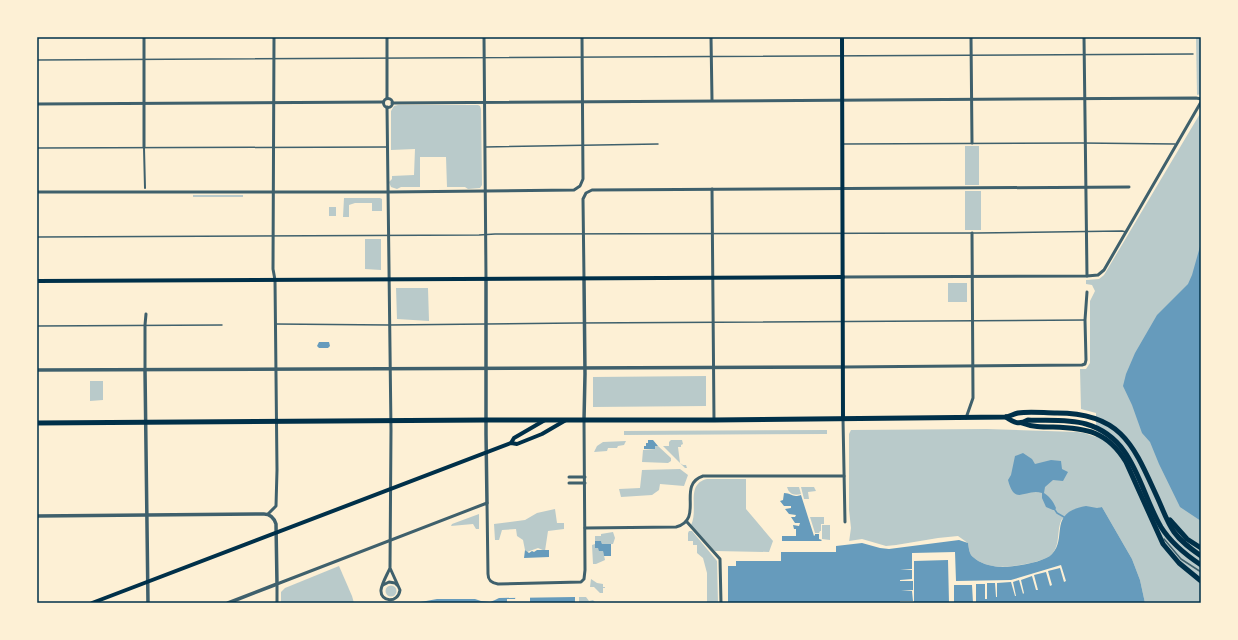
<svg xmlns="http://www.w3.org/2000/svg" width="1238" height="640" viewBox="0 0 1238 640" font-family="'Crimson Pro',serif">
<rect width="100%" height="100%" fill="#fdf0d5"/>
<g fill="#b9caca">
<polygon points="1196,37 1201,37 1201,94 1197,95"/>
<polygon points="398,105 478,105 480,106 481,109 482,185 480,188 468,189 465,187 447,187 446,157 420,157 420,187 401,187 397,189 391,187 389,182 392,179 392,176 414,175 415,149 391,150 391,111 394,106"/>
<path d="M1201,112v491h-56l-5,-23 -8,-21 -30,-52 -40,12c-6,11 -1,25 -10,35 -8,9 -42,13 -53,13 -9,-1 -20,-4 -26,-10 -4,-3 -4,-9 -5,-14l-82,4 -37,-5 2,-14 -2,-18v-76l2,-4 136,-1 90,3 7,1 12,4v-24l-15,-4 -1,-40h6l4,-6v-62l5,-10 -3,-6 -6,-1v-4l13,-1 5,-4z"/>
<rect x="965" y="146" width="14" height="39"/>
<rect x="965" y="191" width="16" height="39"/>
<rect x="193" y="195" width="50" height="2"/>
<polygon points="344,198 380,198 382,199 382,211 372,211 372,203 355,203 349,205 349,217 343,217"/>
<rect x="329" y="207" width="7" height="9"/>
<polygon points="365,239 381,239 381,270 365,269"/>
<rect x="948" y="283" width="19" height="19"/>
<polygon points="396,288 428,288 429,321 397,319"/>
<polygon points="706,376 706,406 593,407 593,377"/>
<polygon points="90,381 103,381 103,400 90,401"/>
<polygon points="827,430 827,434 624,435 624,431"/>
<polygon points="671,440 682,440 683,444 681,445 681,447 678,447 680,463 683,465 686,465 687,468 685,468 663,446 669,446 669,442"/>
<polygon points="626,441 624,445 618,446 617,448 608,448 607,451 594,452 597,446 603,442"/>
<polygon points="655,446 658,446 671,458 671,461 668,463 642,462 643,450 655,449"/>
<polygon points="680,469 688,475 684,486 660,484 659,490 652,495 621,497 619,489 640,488 642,470"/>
<path d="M707,479h39v30l27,32 -4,11 -54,-1 -24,-26c8,-15 -6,-41 16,-46z"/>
<path d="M787,487h12l2,7c-7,2 -12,0 -14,-7z"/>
<polygon points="801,487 814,487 816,491 808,492 809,499 804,499"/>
<polygon points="555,509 557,523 564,523 564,529 548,531 545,551 538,548 527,552 525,550 523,540 517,536 516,529 502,530 499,540 495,540 494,524 525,520 537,513"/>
<polygon points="479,514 479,529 476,529 473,524 451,526 452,524"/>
<polygon points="810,517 824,517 824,524 821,524 821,531 820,531 819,533 815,533"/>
<polygon points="822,525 830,525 830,540 822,539"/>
<polygon points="689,531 692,531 717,561 718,603 707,603 707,573 703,558 697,553 697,545 693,545 693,541 688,541 688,533"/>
<polygon points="613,532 615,538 613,544 602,544 601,541 595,541 595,536 601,536 601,534"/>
<polygon points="595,544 595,548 598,548 603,551 605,560 596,564 593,564 592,545"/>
<polygon points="339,566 352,596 354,603 281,603 281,592 285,588"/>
<polygon points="591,579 597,583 603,584 603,587 605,587 605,588 603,588 603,593 600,593 594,587 590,587"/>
<circle cx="391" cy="591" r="5.5"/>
<polygon points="579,597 586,597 589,601 593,600 596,603 579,603"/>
</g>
<g fill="#669bbc">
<polygon points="1201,243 1201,521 1180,507 1159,464 1150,442 1142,433 1132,405 1123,386 1126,374 1135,353 1157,315 1188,284 1192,275"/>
<polygon points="319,342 329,342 330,346 328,348 319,348 317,346"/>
<polygon points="648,440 653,440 658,446 655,446 655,449 644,449 644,446 646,446 646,443 648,443"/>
<path d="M1023,453l9,6 3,5 16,-4 10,1 1,8 6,3 -5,9 -10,-1 -8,7 -1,6c6,4 9,8 12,15l-1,2h-2l-7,-3 -4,-9v-5c-17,-5 -27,14 -34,-13l3,-5 4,-19z"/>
<path d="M784,493c8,0 8,5 17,2l13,41 1,-1v-1h4v5l3,1 -1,1h-39v-5h14v-7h-2l-1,-4 6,1 1,-3h-5l-4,-6h4l1,-2 -7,-1 -4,-5 6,-1v-2h-7l-4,-5 3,-1z"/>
<path d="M1086,506l11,2 5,-1 30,52 8,21 5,23h-417v-37h8v-5h45v-9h55v-11h27l23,6 72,-10 10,6c1,5 1,11 5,14 6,6 17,9 26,10 12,0 45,-4 53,-13 16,-17 -5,-41 34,-48z"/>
<polygon points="595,541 601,541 602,544 611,544 611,556 604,556 603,551 599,551 598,548 595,548"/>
<polygon points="525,550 529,553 532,551 534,552 537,550 549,550 549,557 524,558"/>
<polygon points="575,597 575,603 415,603 437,599 475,599 481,601 490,602 495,600 499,598"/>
</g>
<g fill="#fdf0d5">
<polygon points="958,536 968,543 959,540 889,549 880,548 862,543 836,546 836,540 849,541 862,539 886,546 896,545 938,538"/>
<polygon points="955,552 956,581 1011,580 1061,565 1066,581 1064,582 1060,568 1048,571 1052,585 1050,586 1046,572 1034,575 1038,590 1036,590 1032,576 1021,580 1024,593 1023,594 1019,580 1013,582 1016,596 1015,596 1011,582 997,583 997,597 996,597 995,583 987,583 987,599 985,599 985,584 976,584 976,603 973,603 972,585 954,585 954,603 949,603 948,560 914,561 914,603 900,603 900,601 913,601 912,591 901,591 913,590 913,581 900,581 900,580 912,579 912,570 900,570 912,569 912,553"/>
<polygon points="516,596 530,597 530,602 533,603 507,603 507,599 515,599"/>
</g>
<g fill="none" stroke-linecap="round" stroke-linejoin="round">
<polyline stroke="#669bbc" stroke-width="1.5" points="1055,510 1057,513 1064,517"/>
<g stroke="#3f606c" stroke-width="1.5">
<polyline points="37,60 1193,54"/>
<polyline points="843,144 1081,143 1175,144"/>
<polyline points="485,147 658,144"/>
<polyline points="37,148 387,147"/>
<polyline points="37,237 479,235 495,234 977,233 1122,231 1126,232"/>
<polyline points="275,324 389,325 577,323 1085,320"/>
<polyline points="37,326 222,325"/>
<polyline points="1164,539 1181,559 1201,572"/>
</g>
<polyline stroke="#3f606c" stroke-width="2" points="144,148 145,188"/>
<g stroke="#3f606c" stroke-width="3">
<polyline points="144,37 144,147"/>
<polyline points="387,37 387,98"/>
<polyline points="484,37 486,279"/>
<polyline points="711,37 712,100"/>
<polyline points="971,37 972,143"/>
<polyline points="1084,37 1087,276"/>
<circle cx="388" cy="103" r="4.5"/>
<polyline points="392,103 1196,98 1201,99"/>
<polyline points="37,104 383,102"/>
<path d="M387,107l4,323 -1,138c-3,7 -8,15 -9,22 -1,12 17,14 19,0l-10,-22"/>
<polyline points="712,189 714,420"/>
<polyline points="37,192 388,192 574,190 580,186 583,179 582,37"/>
<polyline points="843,277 1087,276 1098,275 1104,270 1201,102"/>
<polyline points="584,279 583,199 586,193 592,190 1129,187"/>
<polyline points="843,367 1082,365 1085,364 1086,360 1085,320 1087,292"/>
<polyline points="145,370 145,325 146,314"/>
<polyline points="966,418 973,398 972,233"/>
<polyline points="843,419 845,522"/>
<polyline points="569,477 585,477"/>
<polyline points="569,483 585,483"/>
<polyline points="268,514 276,506 277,470 275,280 273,269 274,37"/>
<polyline points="687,522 720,559 721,603"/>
<path d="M585,528l91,-1c29,-8 0,-42 27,-51h141"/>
<polyline points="383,585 389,582 395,583 397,585"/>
<path d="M277,603v-19l210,-81 1,71c0,7 4,9 10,10l83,-2 3,-3 1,-9 -1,-150"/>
</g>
<g stroke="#3f606c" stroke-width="3.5">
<polyline points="486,279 486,434 487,503"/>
<polyline points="584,279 585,374 584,420"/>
<polyline points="37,370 843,367"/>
<polyline points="145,370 148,603"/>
<path d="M37,516l227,-2c7,0 10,4 12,10l1,60 -49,19"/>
</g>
<g stroke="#003049" stroke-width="4">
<polyline points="842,37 843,419"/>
<polyline points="37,281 843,277"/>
<polyline points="511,443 514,438 545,420"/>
<polyline points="92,603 511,443 517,444 542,434 566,420"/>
</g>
<g stroke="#003049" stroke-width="5">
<path d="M1006,417c8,6 13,8 22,3 19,1 40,-1 58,4 49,14 53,66 75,103 10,16 25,28 40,38"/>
<path d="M37,423l449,-3h228l292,-3c4,-1 8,-3 12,-4 12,-2 26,0 39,0 66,0 77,34 101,86 5,11 9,23 16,33 7,10 17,17 27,24"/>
<path d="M1022,423c10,4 20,4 31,4 33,1 54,4 73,35l37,82 16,19 22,18"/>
<polyline points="1170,520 1187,539 1201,548"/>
</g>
</g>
<rect width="1238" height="640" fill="none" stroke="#fdf0d5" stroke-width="76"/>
<rect x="38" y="38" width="1162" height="564" fill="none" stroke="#003049" stroke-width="1.5"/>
</svg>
